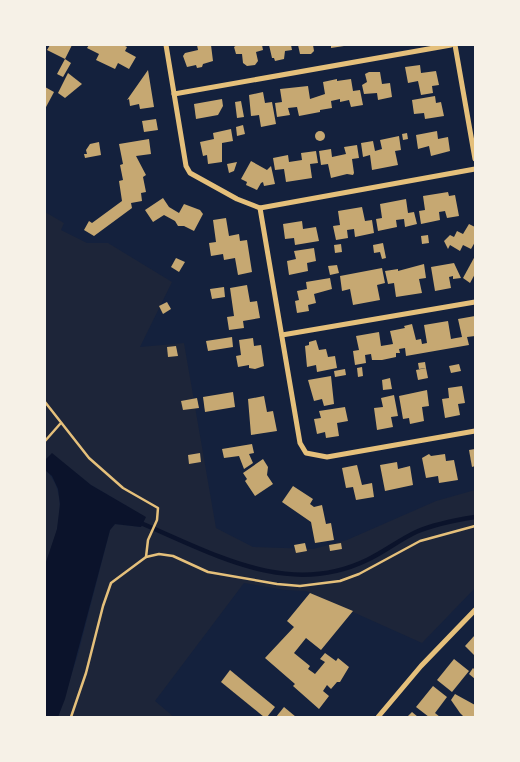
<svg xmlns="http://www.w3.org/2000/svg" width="520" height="762" viewBox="0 0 520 762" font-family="Spectral,serif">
<rect width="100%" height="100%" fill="#14213d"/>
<g fill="#1d2539">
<polygon points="45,212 64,223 61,230 87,243 108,243 172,282 140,347 184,343 216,528 253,547 313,549 347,540 436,501 475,490 475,588 422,643 306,591 285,590 244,583 155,701 174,717 58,717 78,654 110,530 115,524 141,527 145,517 91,485 52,454 45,460"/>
<path d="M45,470c26,23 12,68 0,95z"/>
</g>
<polygon fill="#0b132b" points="52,453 91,485 146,517 141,527 115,524 110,530 65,699 58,717 45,717 45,565 57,529 60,504 58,489 52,476 45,470 45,460"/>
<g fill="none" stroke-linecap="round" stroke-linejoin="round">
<path stroke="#0b132b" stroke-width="4.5" d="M143,524c71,30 146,74 224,36 17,-8 32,-20 49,-28 18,-8 40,-12 59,-15"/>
</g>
<g fill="#c6a872">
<polygon points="50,45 72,45 65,59 71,63 63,77 57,74 65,59 47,50"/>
<polygon points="89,45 123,45 127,47 125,51 136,57 129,69 118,63 115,69 96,60 99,54 87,48"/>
<polygon points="197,45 211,45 213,61 203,64 202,67 197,68 196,65 187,67 183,56 185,53 198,50"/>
<polygon points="237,45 262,45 263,50 256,52 258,61 255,65 247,66 243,63 242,54 236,54 234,47"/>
<polygon points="269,45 291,45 292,50 285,51 284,59 275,61 274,58 272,58"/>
<polygon points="298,45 313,45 314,51 311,54 300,54"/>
<polygon points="331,45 344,45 344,46 331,48"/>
<polygon points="420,65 421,73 436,71 439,85 432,86 433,93 421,95 418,81 408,83 405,67"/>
<polygon points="148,70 154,107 140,109 139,104 130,106 129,99 127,100"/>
<polygon points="369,72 380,72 382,84 390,83 392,97 378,100 377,93 364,94 362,85 367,82 365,74"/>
<polygon points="68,73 82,84 65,98 58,93"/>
<polygon points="337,79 337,81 351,79 353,91 360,90 363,105 351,107 349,100 340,102 340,99 331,101 332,108 320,110 320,112 299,116 297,107 288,108 290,115 277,117 275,103 282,102 280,89 308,86 310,99 325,94 323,82"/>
<polygon points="45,87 54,92 45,109"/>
<polygon points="263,92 265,103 272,102 276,124 261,127 259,115 251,116 249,95"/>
<polygon points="435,96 436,103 441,102 444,116 425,119 424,113 414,114 412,100"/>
<polygon points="222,99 223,106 218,115 196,119 194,104"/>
<polygon points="241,101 244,117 237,118 235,102"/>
<polygon points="156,119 158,130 144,132 142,121"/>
<polygon points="243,125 245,134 237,136 236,127"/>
<polygon points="231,129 233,141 222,143 222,162 208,164 207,155 203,156 200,142 214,139 213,133"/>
<circle cx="320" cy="136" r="5"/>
<polygon points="437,131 438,139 448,137 450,151 431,156 429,146 418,149 416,135"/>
<polygon points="407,133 408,139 403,140 402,134"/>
<polygon points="399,136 401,150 395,151 398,165 372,170 370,155 363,157 361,143 373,141 375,151 382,149 380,140"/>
<polygon points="149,139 151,154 136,156 146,175 143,177 146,192 141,193 142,201 131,203 132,208 94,236 84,230 89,221 92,223 122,201 119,181 123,180 120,165 123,164 119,144"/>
<polygon points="99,142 101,155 85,158 84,154 87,154 86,150 90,144"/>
<polygon points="357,145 359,158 352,159 354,173 353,175 347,174 331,178 328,164 321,165 319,151 331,149 332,157 346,154 344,147"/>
<polygon points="316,151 318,163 310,164 312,178 286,182 284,169 275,170 273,158 288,155 289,162 302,160 301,153"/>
<polygon points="251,161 267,170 271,166 275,184 264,186 263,182 261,183 257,190 246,185 247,182 241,179"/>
<polygon points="237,162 234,171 229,173 227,164"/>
<polygon points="448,192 449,196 455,195 459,216 447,218 445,211 439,212 440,220 421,224 419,211 425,210 423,196"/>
<polygon points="163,198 169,207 179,213 184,204 200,210 203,214 194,231 184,226 178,226 175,221 164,215 153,222 145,210"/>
<polygon points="406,199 408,213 414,212 417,224 405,227 404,219 396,220 397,227 378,231 376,219 382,218 380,204"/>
<polygon points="362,207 365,221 372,220 374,233 355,237 354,229 347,230 348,238 336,240 333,226 340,225 338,211"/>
<polygon points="226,218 229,236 239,234 240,241 247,240 252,272 238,275 235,258 224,260 223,254 211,256 209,243 216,242 213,220"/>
<polygon points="302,221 303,229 316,227 319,241 295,245 294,238 285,239 283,224"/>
<polygon points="469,224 475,227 475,242 471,249 463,245 460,251 450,245 448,249 444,241 450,235 454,237 457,231 463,234"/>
<polygon points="428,235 429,243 422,244 421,236"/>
<polygon points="383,243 386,258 382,259 380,252 374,253 373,245"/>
<polygon points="341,244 342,252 335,253 334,245"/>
<polygon points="314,248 316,261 307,263 308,271 289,275 287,261 296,259 294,251"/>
<polygon points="475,256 475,274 470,283 463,278"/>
<polygon points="176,258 185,262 179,272 171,267"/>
<polygon points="454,263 461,278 453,279 453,276 449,277 451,288 435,291 431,267"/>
<polygon points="424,264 426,278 419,279 422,293 396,297 394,283 388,284 385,271 398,269 398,271"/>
<polygon points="337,265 339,273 330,275 328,266"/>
<polygon points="382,268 385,283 377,285 380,300 353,305 350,289 342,291 340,276"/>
<polygon points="330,278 332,289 314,294 316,303 308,305 309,311 297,313 295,301 299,300 297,291 307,289 306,282"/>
<polygon points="247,285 250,302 257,301 260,318 243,321 244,328 229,330 227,317 234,316 230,288"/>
<polygon points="224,287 225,297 212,299 210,289"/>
<polygon points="167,302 171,309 163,314 159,306"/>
<polygon points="475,316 475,336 467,337 469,345 406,356 405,348 399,349 400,353 396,353 396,357 382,360 372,360 371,354 365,355 366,363 355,365 353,351 359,350 356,336 379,332 381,346 393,344 390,331 405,328 404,326 412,324 416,340 421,339 422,344 427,343 424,325 448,321 451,339 456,338 462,337 458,319"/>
<polygon points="232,337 233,347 208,351 206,341"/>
<polygon points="253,338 254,346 261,345 264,366 255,369 249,368 249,365 238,367 236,356 241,355 239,340"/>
<polygon points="316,340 319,350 326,349 328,357 335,356 337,368 317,372 316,365 307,367 305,346 309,345 309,342"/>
<polygon points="176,346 178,356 168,357 167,347"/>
<polygon points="425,362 426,368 419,369 418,363"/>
<polygon points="459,364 461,371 451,373 449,366"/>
<polygon points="362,367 363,376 358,377 357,368"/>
<polygon points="426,368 428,378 418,380 416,370"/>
<polygon points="345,369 346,375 335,377 334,371"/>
<polygon points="331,376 334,404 324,406 322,399 314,401 308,380"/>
<polygon points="390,378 392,389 383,390 382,380"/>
<polygon points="462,386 465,403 458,404 460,415 445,418 442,399 449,398 448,388"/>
<polygon points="427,390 429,406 422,407 424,421 410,424 409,418 403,419 399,396"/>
<polygon points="233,392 235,407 205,412 203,397"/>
<polygon points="394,395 398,416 391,417 393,427 377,430 374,408 383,407 381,398"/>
<polygon points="264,396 267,412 273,411 277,431 251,435 248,399"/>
<polygon points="197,398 199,408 183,410 181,401"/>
<polygon points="345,407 348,421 337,423 339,436 326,438 325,432 317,434 314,419 321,418 319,411"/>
<polygon points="252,444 254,453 249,454 253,463 244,469 239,456 224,458 222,449"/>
<polygon points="475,449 475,466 472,467 469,450"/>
<polygon points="200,453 201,462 189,464 188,455"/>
<polygon points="429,454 431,456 445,454 446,461 454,460 458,480 439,483 438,476 426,478 422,458"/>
<polygon points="263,459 268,467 267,475 273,484 255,496 245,481 247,479 243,473"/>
<polygon points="397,462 398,469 410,466 413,485 385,491 380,465"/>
<polygon points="357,465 362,485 372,483 374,497 356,500 353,487 346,488 342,468"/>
<polygon points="293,486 313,499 310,504 314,507 322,505 326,524 331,523 334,540 315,543 311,522 282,502"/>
<polygon points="305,543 307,551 296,553 294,545"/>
<polygon points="341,543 342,549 330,551 329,545"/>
<polygon points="310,593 353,611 321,650 306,638 294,653 310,666 308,669 315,674 325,662 320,659 325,653 336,661 338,658 349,667 340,682 337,682 331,689 327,685 323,691 329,696 319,709 293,686 295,684 265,658 294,627 287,621"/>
<polygon points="475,635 475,656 465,646"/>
<polygon points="454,659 469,671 452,692 437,680"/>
<polygon points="473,668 475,670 475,679 469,674"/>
<polygon points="230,670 275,707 267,717 264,717 221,682"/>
<polygon points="433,686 447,697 435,713 440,717 429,717 416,707"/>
<polygon points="455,694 475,705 474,717 464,717 460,713 451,700"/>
<polygon points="284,707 296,717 276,717"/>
<polygon points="412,712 418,717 407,717"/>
</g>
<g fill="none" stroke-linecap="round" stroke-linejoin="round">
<g stroke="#e5c07b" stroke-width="2.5">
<polyline points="45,402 89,458 123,488 158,508 157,520 148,540 146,557"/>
<polyline points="45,441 60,424"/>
<polyline points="71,717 86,673 103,606 111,583 146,557 159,554 173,556 208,572 277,584 300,586 340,581 359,574 420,541 475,526"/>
</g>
<g stroke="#e5c07b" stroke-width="5">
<polyline points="166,45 186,166 190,173 237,199 260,208 475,169"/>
<polyline points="455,45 475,159"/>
<polyline points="174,94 451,45"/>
<polyline points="260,208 300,443 306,453 327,457 475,431"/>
<polyline points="282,335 475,302"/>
<polyline points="378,717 421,666 475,610"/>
</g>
</g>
<rect width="520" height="762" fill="none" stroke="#f6f1e7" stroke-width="92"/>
</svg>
